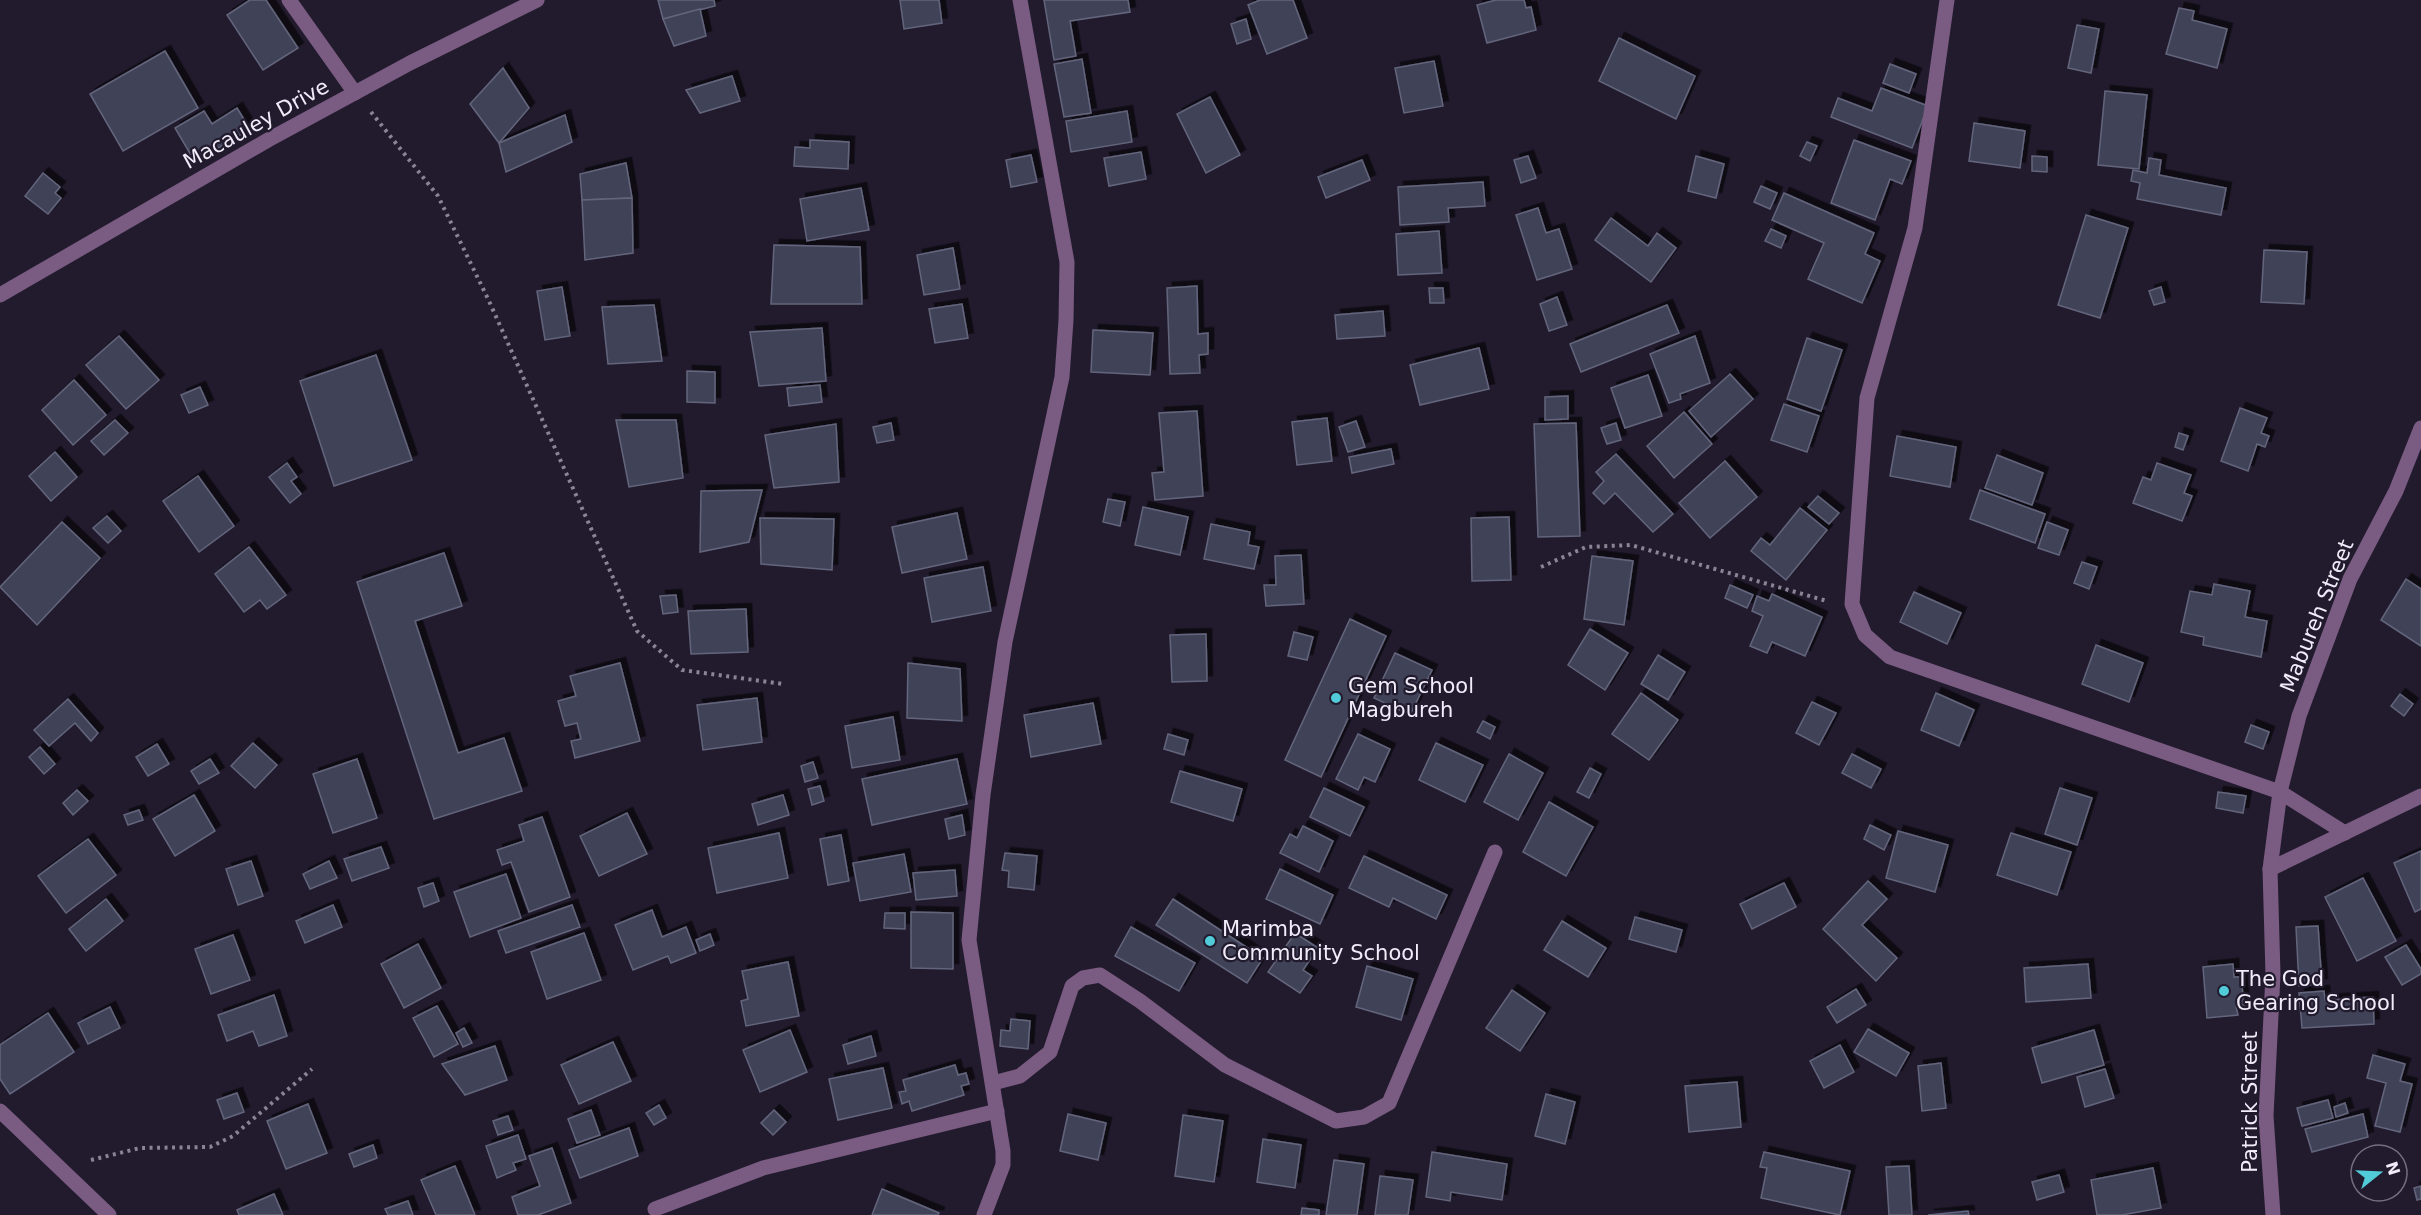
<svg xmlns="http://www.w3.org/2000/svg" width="2421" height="1215" viewBox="0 0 2421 1215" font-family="'DejaVu Sans',sans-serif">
<defs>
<filter id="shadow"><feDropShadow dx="5.5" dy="-5.5" stdDeviation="0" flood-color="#0009"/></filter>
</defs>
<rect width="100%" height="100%" fill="#221b2e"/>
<g fill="#414358" stroke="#63657c" stroke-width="1.5" filter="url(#shadow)">
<polygon points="250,0 266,0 298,48 263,70 227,15"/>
<polygon points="658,0 714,0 715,6 663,19"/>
<polygon points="900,0 939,0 942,23 904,29"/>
<polygon points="1044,0 1128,0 1130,12 1070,21 1076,56 1054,60"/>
<polygon points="1260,0 1293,0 1307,38 1267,54 1248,5"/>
<polygon points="1496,0 1524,0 1526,8 1531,7 1536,30 1487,43 1477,5"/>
<polygon points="2179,8 2194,11 2192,20 2227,29 2217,68 2166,54"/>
<polygon points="700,9 706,36 674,46 663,19"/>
<polygon points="1246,19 1251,39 1237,44 1231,24"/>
<polygon points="2077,25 2099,29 2091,73 2068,68"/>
<polygon points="1619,38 1695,76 1676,119 1599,81"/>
<polygon points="165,51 198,108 123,151 90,94"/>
<polygon points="1082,59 1091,113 1064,117 1054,64"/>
<polygon points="1434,61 1443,106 1404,113 1395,68"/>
<polygon points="1890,64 1916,74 1909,93 1883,83"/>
<polygon points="503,68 529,108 499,143 470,104"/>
<polygon points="732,76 740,101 700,113 686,90"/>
<polygon points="1881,88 1928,106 1912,148 1831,117 1838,98 1872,111"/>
<polygon points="2105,91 2147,95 2139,169 2098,165"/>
<polygon points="1210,97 1240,155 1206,173 1177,114"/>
<polygon points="237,108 250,129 195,162 175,128 204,111 212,124"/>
<polygon points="1127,111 1132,142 1071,152 1066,121"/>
<polygon points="565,115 572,142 506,172 499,143"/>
<polygon points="1974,123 2025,131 2020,168 1969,161"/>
<polygon points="810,140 849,142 848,169 794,166 795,147 810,148"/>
<polygon points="1854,140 1911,161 1902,184 1890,179 1875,220 1831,203"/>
<polygon points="1807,142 1817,146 1810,161 1800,156"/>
<polygon points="1141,152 1146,179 1109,186 1104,158"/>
<polygon points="1031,155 1037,182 1011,187 1006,160"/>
<polygon points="1528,156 1536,178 1521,183 1514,160"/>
<polygon points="1696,156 1724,164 1716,198 1688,191"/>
<polygon points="2032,156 2047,157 2047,172 2032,171"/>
<polygon points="2149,158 2161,160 2159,175 2226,188 2221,215 2137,199 2140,183 2131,181 2133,170 2147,173"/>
<polygon points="1362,160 1370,180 1326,198 1318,177"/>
<polygon points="626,163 632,198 582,200 580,174"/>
<polygon points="43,173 60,187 55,193 61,198 48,214 25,196"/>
<polygon points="1483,182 1485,206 1448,208 1449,222 1400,225 1398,187"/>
<polygon points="1761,186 1777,193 1770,209 1754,202"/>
<polygon points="861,188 869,230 807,241 800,199"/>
<polygon points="1784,193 1874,233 1865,254 1880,261 1862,303 1808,279 1824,243 1772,220"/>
<polygon points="632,198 633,253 585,260 582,200"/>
<polygon points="1538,208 1546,233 1559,229 1572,269 1537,280 1516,215"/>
<polygon points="2086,215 2128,228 2100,318 2058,305"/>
<polygon points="1611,218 1648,246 1657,233 1676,248 1651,282 1595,240"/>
<polygon points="1771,229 1786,236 1781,248 1765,241"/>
<polygon points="1439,231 1442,273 1398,275 1396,234"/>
<polygon points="774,245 860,247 862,304 771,304"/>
<polygon points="953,248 960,289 924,295 917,255"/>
<polygon points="2264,250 2307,252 2304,304 2261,302"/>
<polygon points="1197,286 1198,334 1208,333 1208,354 1199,355 1200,373 1170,374 1167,288"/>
<polygon points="562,287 570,336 545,340 537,291"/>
<polygon points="2161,287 2165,302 2154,305 2149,291"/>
<polygon points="1429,288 1443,288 1444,303 1430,303"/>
<polygon points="1557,297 1567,325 1549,331 1540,304"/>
<polygon points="962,304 968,338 935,343 929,309"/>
<polygon points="654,305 662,361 608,364 602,307"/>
<polygon points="1667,305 1679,333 1581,372 1570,344"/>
<polygon points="1383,311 1385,336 1337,339 1335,315"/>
<polygon points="822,328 826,381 759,386 750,332"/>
<polygon points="1093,330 1153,333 1150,375 1091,372"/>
<polygon points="119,336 159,380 126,409 86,365"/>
<polygon points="1695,336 1710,383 1680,394 1681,399 1669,403 1650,354"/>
<polygon points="1807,338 1842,350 1821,411 1787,399"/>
<polygon points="1479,348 1489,389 1420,405 1410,365"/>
<polygon points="376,355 412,460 334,486 300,381"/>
<polygon points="687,371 715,372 715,403 687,402"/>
<polygon points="1730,374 1753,399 1711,437 1689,411"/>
<polygon points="1648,375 1662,416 1625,428 1611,388"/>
<polygon points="74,380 106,415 73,445 42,410"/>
<polygon points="820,385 822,402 789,406 787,388"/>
<polygon points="200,387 208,405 189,413 181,395"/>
<polygon points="1568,396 1568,419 1545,420 1545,397"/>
<polygon points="1784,404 1819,416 1807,452 1771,440"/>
<polygon points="2240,408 2267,418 2261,433 2269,436 2265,447 2257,444 2248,471 2221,461"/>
<polygon points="1197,411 1203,496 1155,500 1152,473 1164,472 1159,413"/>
<polygon points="1684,412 1712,444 1674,478 1647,446"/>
<polygon points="1327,418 1332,461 1297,465 1292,422"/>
<polygon points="115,420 128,433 104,455 91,441"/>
<polygon points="616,420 676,420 683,478 629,487"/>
<polygon points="1356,421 1365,447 1348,452 1339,427"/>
<polygon points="891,423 894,440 877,443 873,427"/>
<polygon points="1576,423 1580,536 1538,537 1534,424"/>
<polygon points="1616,423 1621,440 1607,444 1601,428"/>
<polygon points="836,424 839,482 774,488 765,435"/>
<polygon points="2179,433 2188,436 2183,450 2175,447"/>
<polygon points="1897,436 1956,447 1950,487 1890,476"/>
<polygon points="1391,449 1394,464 1352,473 1349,457"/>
<polygon points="55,452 77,477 51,501 29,476"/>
<polygon points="1616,454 1673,514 1653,532 1615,493 1604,504 1593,493 1604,481 1596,472"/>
<polygon points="1997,455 2043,473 2032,505 1985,488"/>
<polygon points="1725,461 1757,497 1710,538 1679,503"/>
<polygon points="287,463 297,477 291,481 301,494 290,503 269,477"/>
<polygon points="2157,463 2191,475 2184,493 2192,496 2182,521 2133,503 2143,477 2151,480"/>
<polygon points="198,476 234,526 199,552 163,501"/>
<polygon points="762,490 749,542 700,552 701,491"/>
<polygon points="1980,490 2045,514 2035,543 1970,519"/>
<polygon points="1818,496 1839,513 1829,524 1808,507"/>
<polygon points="1108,499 1125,502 1120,526 1103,522"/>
<polygon points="1143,507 1188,517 1180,555 1135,545"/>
<polygon points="1800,508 1827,530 1786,580 1751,551 1761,538 1770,545"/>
<polygon points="957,513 967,559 902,573 892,527"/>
<polygon points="107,516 121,531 108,543 93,528"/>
<polygon points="1509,517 1511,580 1472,581 1471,518"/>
<polygon points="760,518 834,519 832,570 761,564"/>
<polygon points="62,522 100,558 37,625 0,587"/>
<polygon points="2047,522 2068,530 2059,555 2038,548"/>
<polygon points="1211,524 1250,532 1248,545 1259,547 1254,569 1204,559"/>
<polygon points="249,547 286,595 267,609 260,600 244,612 215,574"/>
<polygon points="444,553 462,606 415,621 458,753 504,738 522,791 434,819 357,582"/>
<polygon points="1301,555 1304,604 1266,606 1264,585 1276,585 1275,556"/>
<polygon points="1592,556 1633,561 1624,625 1584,619"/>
<polygon points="2082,562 2097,567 2089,589 2074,583"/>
<polygon points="983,567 991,611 932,622 924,578"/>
<polygon points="2406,579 2421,589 2421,646 2381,620"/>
<polygon points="2214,584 2250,591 2245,617 2267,621 2261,657 2203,645 2204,637 2181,632 2190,591 2212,595"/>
<polygon points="1730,585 1753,595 1747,608 1725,598"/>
<polygon points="1914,592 1961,613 1947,644 1900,622"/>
<polygon points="1772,594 1822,617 1805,656 1772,642 1767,653 1750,646 1763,616 1752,611 1757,596 1769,601"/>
<polygon points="676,595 678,612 663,614 660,596"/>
<polygon points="746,609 748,652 691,654 688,611"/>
<polygon points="1350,619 1386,636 1321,777 1285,760"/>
<polygon points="1590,629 1628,653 1605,690 1568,665"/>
<polygon points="1294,632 1313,637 1307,660 1288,656"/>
<polygon points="1206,634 1207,681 1172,682 1170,635"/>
<polygon points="2096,645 2143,663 2129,702 2082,684"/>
<polygon points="1395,653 1432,670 1410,715 1374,698"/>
<polygon points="1658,655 1685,672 1668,700 1641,684"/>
<polygon points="620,663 640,741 575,758 571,741 581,739 577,723 565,726 558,701 576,696 570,676"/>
<polygon points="908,663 960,669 962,721 907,718"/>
<polygon points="1641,693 1678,720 1649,760 1612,734"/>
<polygon points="1936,693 1974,710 1959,746 1921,730"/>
<polygon points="2400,694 2413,704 2404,716 2391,706"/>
<polygon points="757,698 762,742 703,750 697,705"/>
<polygon points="68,699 98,733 91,741 75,723 49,746 34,730"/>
<polygon points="1812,702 1836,713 1819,745 1796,733"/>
<polygon points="1093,703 1101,744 1031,757 1024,715"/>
<polygon points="893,717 900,760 852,768 845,726"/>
<polygon points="1483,721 1495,727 1490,739 1477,732"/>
<polygon points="2251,725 2269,732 2263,749 2245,742"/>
<polygon points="1168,734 1188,740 1184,755 1164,749"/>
<polygon points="1358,734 1390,749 1375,782 1364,777 1358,790 1336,779"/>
<polygon points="253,743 277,765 255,788 231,766"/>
<polygon points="1436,743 1483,765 1465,802 1419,780"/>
<polygon points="157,744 169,764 148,776 136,757"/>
<polygon points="40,747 55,764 44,774 29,757"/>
<polygon points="1509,754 1543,773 1518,820 1484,802"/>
<polygon points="1852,754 1881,769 1871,788 1842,773"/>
<polygon points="210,759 219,773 199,784 191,771"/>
<polygon points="357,759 377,818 333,833 313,774"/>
<polygon points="957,759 967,804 872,825 862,779"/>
<polygon points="813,762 818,778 805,782 801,766"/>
<polygon points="1590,768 1601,774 1589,798 1577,792"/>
<polygon points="1180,771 1242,789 1233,821 1171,802"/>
<polygon points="820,786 824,801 812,805 808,789"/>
<polygon points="1324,788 1364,807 1350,836 1310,817"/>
<polygon points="2060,788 2092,798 2077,845 2045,834"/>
<polygon points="77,790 88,801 73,815 63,803"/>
<polygon points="2218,792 2246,796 2243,813 2216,808"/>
<polygon points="194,795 215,831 175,856 153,819"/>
<polygon points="783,795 789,815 758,825 752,804"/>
<polygon points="1549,802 1593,827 1566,876 1523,852"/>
<polygon points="139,810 143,820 128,825 124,815"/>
<polygon points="627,813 647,854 599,876 580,836"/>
<polygon points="962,815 965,835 949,839 945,819"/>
<polygon points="542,817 570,897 529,912 511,862 502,865 497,850 524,841 519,825"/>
<polygon points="1870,825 1891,835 1884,850 1864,839"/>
<polygon points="1303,826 1333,841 1319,872 1280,853 1290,834 1297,838"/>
<polygon points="1898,831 1948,845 1935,892 1886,878"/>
<polygon points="779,833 788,878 717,893 708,848"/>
<polygon points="2011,833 2071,852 2057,895 1997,875"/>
<polygon points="841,835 849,881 828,885 820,839"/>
<polygon points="88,839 116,875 66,913 38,876"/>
<polygon points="381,847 389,868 352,881 344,859"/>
<polygon points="2421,851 2421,909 2415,912 2394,863"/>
<polygon points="1005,853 1037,856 1034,890 1008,887 1009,871 1002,870"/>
<polygon points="904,854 911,892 860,901 853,863"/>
<polygon points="1364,856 1447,895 1436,919 1393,898 1389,907 1349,888"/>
<polygon points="251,861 263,896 238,905 226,869"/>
<polygon points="329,861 337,878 310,889 303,874"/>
<polygon points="1280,869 1333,895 1320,924 1266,899"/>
<polygon points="955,870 957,896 916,900 913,873"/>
<polygon points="506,874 521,918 470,937 454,892"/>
<polygon points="2363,878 2396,941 2357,961 2325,897"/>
<polygon points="1868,881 1887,899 1862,925 1897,958 1876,981 1823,929"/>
<polygon points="433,883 439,901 424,907 418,888"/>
<polygon points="1784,883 1796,907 1752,929 1740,904"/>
<polygon points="106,899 123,921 86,951 69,929"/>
<polygon points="1173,899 1263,958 1247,983 1156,925"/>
<polygon points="333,905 342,927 305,943 296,921"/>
<polygon points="572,905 580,927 506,953 498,931"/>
<polygon points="652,910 662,937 686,927 696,953 671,963 668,956 633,970 615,925"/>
<polygon points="911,912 953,913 953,969 911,968"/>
<polygon points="885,913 905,913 905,929 884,928"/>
<polygon points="1635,917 1682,930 1676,952 1629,939"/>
<polygon points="1562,921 1606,948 1588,977 1544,950"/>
<polygon points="2318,926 2322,984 2299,986 2296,927"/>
<polygon points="1131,927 1195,963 1179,991 1115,956"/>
<polygon points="584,933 601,980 547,999 531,952"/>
<polygon points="1295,933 1318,948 1303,970 1312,976 1300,993 1268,972"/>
<polygon points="710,934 714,945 700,951 696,940"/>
<polygon points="233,935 250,980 211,994 195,949"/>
<polygon points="418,944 441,988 404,1008 381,964"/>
<polygon points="2406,945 2421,969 2421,974 2402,985 2385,957"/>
<polygon points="788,962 799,1016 746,1026 741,1001 748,999 742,971"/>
<polygon points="2088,964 2091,998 2026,1002 2024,968"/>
<polygon points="2233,964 2234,977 2241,977 2244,1005 2236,1006 2238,1015 2207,1018 2203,967"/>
<polygon points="1367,966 1413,979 1401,1020 1356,1007"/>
<polygon points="1856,989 1866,1005 1837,1023 1827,1007"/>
<polygon points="1512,990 1545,1013 1520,1051 1486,1028"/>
<polygon points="2324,991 2325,1000 2373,997 2374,1024 2302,1028 2299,993"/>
<polygon points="274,995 287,1036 259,1046 253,1031 227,1041 218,1015"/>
<polygon points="437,1006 458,1044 434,1057 413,1018"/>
<polygon points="110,1007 120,1028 88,1044 78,1023"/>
<polygon points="48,1013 74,1052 10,1094 0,1079 0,1045"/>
<polygon points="1011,1019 1030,1021 1028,1049 1000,1046 1001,1030 1010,1031"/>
<polygon points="464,1028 472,1043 463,1047 456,1033"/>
<polygon points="1868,1029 1909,1053 1896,1076 1854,1052"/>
<polygon points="790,1030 807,1072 760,1092 743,1050"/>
<polygon points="2094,1030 2104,1065 2042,1083 2032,1048"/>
<polygon points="871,1036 876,1056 848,1064 843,1045"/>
<polygon points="613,1042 631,1081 579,1104 561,1065"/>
<polygon points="1840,1045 1854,1072 1824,1088 1810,1061"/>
<polygon points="495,1046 507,1080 465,1095 442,1064"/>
<polygon points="2373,1055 2405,1064 2400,1081 2412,1084 2400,1132 2375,1126 2386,1083 2367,1078"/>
<polygon points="1941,1063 1946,1108 1922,1111 1918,1066"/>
<polygon points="955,1065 958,1075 966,1073 969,1084 961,1086 964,1095 912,1111 909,1101 902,1104 899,1092 906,1091 903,1080"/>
<polygon points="883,1068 892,1108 838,1120 829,1079"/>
<polygon points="2105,1069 2114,1098 2085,1107 2077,1077"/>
<polygon points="1737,1082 1741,1127 1689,1132 1685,1086"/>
<polygon points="237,1093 244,1112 224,1119 217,1100"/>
<polygon points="1546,1094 1575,1102 1565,1144 1535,1136"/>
<polygon points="2328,1100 2333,1118 2302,1126 2297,1108"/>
<polygon points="2345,1103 2348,1113 2336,1117 2334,1107"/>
<polygon points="308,1104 327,1153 286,1169 267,1121"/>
<polygon points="659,1105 666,1118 654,1125 646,1113"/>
<polygon points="591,1110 600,1135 577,1143 568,1119"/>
<polygon points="774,1110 786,1122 773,1135 761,1123"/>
<polygon points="1068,1114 1106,1123 1098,1160 1060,1151"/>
<polygon points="2363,1114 2368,1137 2312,1152 2305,1129"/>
<polygon points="1183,1115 1223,1121 1214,1182 1175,1176"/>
<polygon points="508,1116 513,1130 498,1135 493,1121"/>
<polygon points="629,1128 638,1156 580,1178 569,1150"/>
<polygon points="518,1135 526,1159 513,1163 516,1170 497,1178 486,1146"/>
<polygon points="1263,1139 1301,1145 1295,1188 1257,1182"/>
<polygon points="373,1145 377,1158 354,1167 349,1154"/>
<polygon points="552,1148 571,1203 538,1215 518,1215 512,1197 540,1186 529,1156"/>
<polygon points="1432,1152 1507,1164 1502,1200 1451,1192 1450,1201 1426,1197"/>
<polygon points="1764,1152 1850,1171 1840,1215 1761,1198 1767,1168 1760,1167"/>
<polygon points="1334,1160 1364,1164 1357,1215 1326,1215"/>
<polygon points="455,1166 475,1215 436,1215 421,1180"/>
<polygon points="1909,1166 1912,1215 1889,1215 1886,1167"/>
<polygon points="2153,1168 2161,1208 2122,1215 2097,1215 2091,1180"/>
<polygon points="2059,1175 2064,1192 2037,1200 2032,1182"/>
<polygon points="1380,1176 1413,1180 1408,1215 1375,1215"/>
<polygon points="2421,1186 2421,1199 2417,1200 2414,1188"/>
<polygon points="882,1189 939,1213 938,1215 872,1215"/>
<polygon points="274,1194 283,1215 239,1215 237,1210"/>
<polygon points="408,1201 413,1215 388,1215 385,1209"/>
<polygon points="1302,1208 1319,1210 1319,1215 1301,1215"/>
<polygon points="1968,1211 1969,1215 1928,1215"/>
</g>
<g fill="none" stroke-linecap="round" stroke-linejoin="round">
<g stroke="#8a8494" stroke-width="4" stroke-dasharray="3 4.5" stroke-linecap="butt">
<polyline points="371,112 438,196 489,301 637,631 682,670 783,684"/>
<polyline points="1541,567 1586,547 1631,545 1827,601"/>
<polyline points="91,1160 140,1148 210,1147 233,1136 312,1069"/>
</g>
<g stroke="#7a5b82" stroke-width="15">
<polyline points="289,0 355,93"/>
<polyline points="1947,0 1915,228 1867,398 1852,604 1865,635 1890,657 2280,792 2299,716 2350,579 2396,491 2421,428"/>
<polyline points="0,295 268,140 410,63 537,0"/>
<polyline points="2270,869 2421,796"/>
<polyline points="993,1083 1020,1076 1050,1052 1072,986 1083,978 1100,975 1140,1001 1225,1065 1336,1121 1364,1117 1389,1103 1495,852"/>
<polyline points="0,1111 109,1215"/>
<polyline points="655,1209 763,1168 997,1111"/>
<polyline points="984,1215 1003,1165 1003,1151 969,940 983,795 1005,642 1062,377 1066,320 1067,262 1020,0"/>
<polyline points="2273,1215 2266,1116 2273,975 2270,869 2280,792 2345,833"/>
</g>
</g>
<g fill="#52cbd8" stroke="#221b2e" stroke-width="2">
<circle cx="1336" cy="698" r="6"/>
<circle cx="1210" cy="941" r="6"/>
<circle cx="2224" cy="991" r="6"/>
</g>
<g text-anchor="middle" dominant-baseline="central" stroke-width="4.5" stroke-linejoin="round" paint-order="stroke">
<g font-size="21" fill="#f0ecf9" stroke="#221b2e">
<text transform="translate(256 124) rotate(-29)">Macauley Drive</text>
<text transform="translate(2317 616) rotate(-68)">Mabureh Street</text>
<text transform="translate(2250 1102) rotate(-90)">Patrick Street</text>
</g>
<g font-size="21" fill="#f0ecf9" stroke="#221b2e" text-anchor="start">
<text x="1348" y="686">Gem School<tspan x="1348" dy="24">Magbureh</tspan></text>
<text x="1222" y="929">Marimba<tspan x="1222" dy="24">Community School</tspan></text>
<text x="2236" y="979">The God<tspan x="2236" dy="24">Gearing School</tspan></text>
</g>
</g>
<g transform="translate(2379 1173) rotate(72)"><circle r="28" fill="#221b2e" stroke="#746f7f" stroke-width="1.5"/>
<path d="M0-4.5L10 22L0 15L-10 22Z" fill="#52cbd8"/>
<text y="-9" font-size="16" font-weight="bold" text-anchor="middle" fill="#f0ecf9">N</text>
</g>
</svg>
